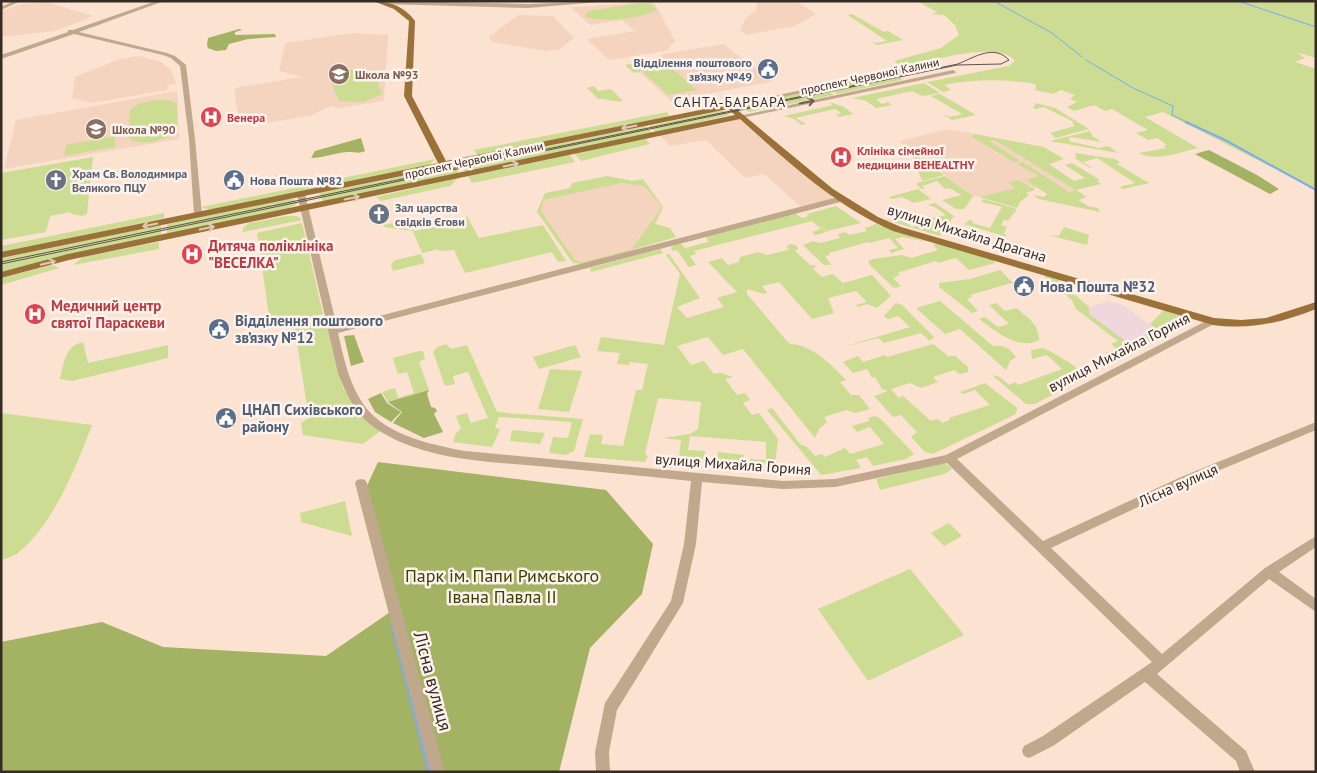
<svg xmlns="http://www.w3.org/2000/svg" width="1317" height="773" viewBox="0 0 1317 773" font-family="'PT Sans',sans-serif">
<rect width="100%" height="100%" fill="#fce2d1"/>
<g fill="#f5d4bf">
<polygon points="757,1 796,1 816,14 795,26 746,35 740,30 746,18 756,10"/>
<polygon points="47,2 93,16 55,31 1,37 1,11 17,5"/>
<polygon points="654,2 675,41 666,51 609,60 587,39 635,31 622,20 590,25 571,7"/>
<polygon points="518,15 553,16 574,38 560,49 546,51 492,42 489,37"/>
<polygon points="352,33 388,35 384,101 339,108 330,106 312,115 262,124 239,120 234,88 303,77 279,71 285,43"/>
<polygon points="723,44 773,81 671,101 636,69 664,54"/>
<polygon points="139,56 161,62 171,70 176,84 167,86 167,90 92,103 72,98 75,77 120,59"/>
<polygon points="177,91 179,139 4,169 16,120"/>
<polygon points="735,119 741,119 832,196 832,199 801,207 764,174 745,178 706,140 670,146 659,135"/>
<polygon points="949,129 1027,144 1034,164 1075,190 1047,194 1037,187 1023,193 1014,188 979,197 973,196 899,141"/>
<polygon points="622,183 645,187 662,207 632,250 584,262 575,260 541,211 544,200"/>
</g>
<polygon fill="#f0d6dd" points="1108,301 1123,305 1159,331 1127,342 1089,314 1089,307"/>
<g fill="#ccdc93" fill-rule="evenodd">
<path d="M917,1h399v57l-20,-6 9,6 -10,4 21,7v121l-153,-78 -18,5 53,31c-18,4 -42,14 -59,5l27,-5 -2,-2 3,-1 -10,-7 -9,2 -12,-7 12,-3 -36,-21 -7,2 -11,-6 -20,6 -7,-4 10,-5 -7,-3 5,-4 -14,-5 -8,4 -18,-4 1,-6c-30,-5 -62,-5 -92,1l7,5 -8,2 -16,-10 82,-16 6,-5c-15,-22 -89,1 -112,6l-9,-6 47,-13 18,-13 -4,-10 -11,-10 -12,-1 5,-2z"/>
<path d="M638,3l13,1 6,5c-8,9 -63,15 -73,7l5,-5z"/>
<polygon points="852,14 884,32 888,31 903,40 877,45 872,42 877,43 887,41 848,15"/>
<polygon points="660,58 697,90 668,95 642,71 634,73 625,65"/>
<polygon points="358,69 372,71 383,94 363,102 339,101 329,77 341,71"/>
<polygon points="892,74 899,76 902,80 837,94 828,88"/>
<polygon points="924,83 940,93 922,96 912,91 876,99 882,104 888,102 892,105 876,108 866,101 852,98"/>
<path d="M594,86l4,5 13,-2 12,12c-10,2 -16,-3 -25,-2l-11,-11z"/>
<polygon points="825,88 834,95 749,112 740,106"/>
<polygon points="940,94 976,115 952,120 942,114 950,117 962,114 931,96"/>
<path d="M154,100h14l9,3v26c-9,12 -37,19 -49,8l2,-27 9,-6z"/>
<polygon points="829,102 844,107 853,114 839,117 836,115 841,113 835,109 795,118 806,124 802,125 794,119 784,116 833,105"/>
<polygon points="1036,103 1055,108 1089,129 1056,138 1050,133 1075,126 1072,123 1074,122 1044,107 1035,109 1033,108"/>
<polygon points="722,110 730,115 656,132 649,126"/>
<polygon points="667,112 669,116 477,155 474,150"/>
<polygon points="646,126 652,133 466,172 461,164"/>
<polygon points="1090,131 1092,136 1102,142 1070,137 1069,141 1099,148 1109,146 1118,153 1050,141"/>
<polygon points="974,134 1044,147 1064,159 1049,164 1074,181 1085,178 1065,165 1072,163 1100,180 1097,181 1101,184 1076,190 1087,197 1078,200 1088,206 1098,208 1100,212 1039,199 1033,195 1044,197 1047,194 1026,180 1039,176 1017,164 1023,162 1069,192 1075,190 995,140 989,141 1020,161 1014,162 972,137"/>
<polygon points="115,136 115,147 64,156 66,145"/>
<polygon points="645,138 650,144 581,161 574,153"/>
<polygon points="909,146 923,148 918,150 920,158 944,175 922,181"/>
<polygon points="1075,153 1115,159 1120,162 1117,164 1149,183 1123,189 1120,187 1135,183 1097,158 1083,162 1092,168 1090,168 1076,159"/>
<polygon points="569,154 575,162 472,183 468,176"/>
<polygon points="93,157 87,214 82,216 71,214 71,212 50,216 46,232 1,240 1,173"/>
<polygon points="435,159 428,166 211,210 201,207"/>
<polygon points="454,165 459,174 323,202 319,193"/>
<path d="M607,176l26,5 10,-2 20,28 -8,17 15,4 6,9 -92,27 -11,-1 -36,-51 8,-19 25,-5 2,-5zM622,183l23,4 17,20 -30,42 -48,13 -9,-2 -34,-49 3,-11z"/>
<polygon points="945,176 973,196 964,209 956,209 942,200 962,195 949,188 945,189 937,181 922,186 925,188 922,189 917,185 917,183"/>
<polygon points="458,178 450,186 381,201 376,197"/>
<polygon points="1019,180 1035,190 1026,193 1029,195 1020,202 1017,208 979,197 1015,188 1008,183"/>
<polygon points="918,189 931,199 914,203 902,197 892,199 889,197"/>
<polygon points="287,199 294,199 297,204 289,208 167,234 167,224"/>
<polygon points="983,199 1017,209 1008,221 1004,220 1001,225 1007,227 1004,233 1007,237 964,224 970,220 973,221 972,223 990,228 1002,207 982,202"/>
<polygon points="935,203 954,216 940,236 883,219 891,220 900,218 912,227 935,221 932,218 946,215 935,207 928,205"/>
<polygon points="836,206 861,223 827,231 814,220 827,232 815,235 812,232 821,229 812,221 694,251 696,254 690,256 696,265 689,267 677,250 672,251 671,247 680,243 685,248 708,242 706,235 793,212 802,218 809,216 807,214"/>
<polygon points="164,213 164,218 1,253 1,246"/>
<polygon points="287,216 297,216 302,220 243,232 243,228 249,223"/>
<polygon points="467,216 479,238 543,225 566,261 558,262 552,252 465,273 454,250 439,251 439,249 422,253 413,231 384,227 383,225 409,220 414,231 463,221"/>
<polygon points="302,223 323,314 281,325 281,319 270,322 257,233"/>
<polygon points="876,224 927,242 903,237 895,239 904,249 891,253 889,250 898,248 889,238 870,243 868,242 829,253 830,255 825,256 831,265 824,265 803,245 813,241 820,243 840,238 838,234 844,232 850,235 867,231 865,228"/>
<polygon points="161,225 161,235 1,272 1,258"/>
<polygon points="1064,227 1089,235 1087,245 1048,235 1059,236"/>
<polygon points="159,242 159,249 73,265 83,257"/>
<polygon points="940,243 993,259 995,263 969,270 956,258 938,263 936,261 897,273 900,275 893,278 901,286 894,288 869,264 869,260 873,259 902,255 911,258 938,250 933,245"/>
<path d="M791,244l6,2 1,3 -3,2 15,14 7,1 -4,3 9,8 11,-3 10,9 29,-8 19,21 -14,12 -10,-4 -9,3 -2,-2 11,-3 -11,-11 -28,7 6,15 -22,6 -33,-37 -17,4 5,7 -2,1 -18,-5v5l39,46 4,4c21,0 43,22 56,36l-6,2 11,13h8l11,14 -15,4 -8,-3 -23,7 3,5 -8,7 -4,9 -72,-89 -20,6 -15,-18 -31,9 14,19 13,-4 10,13 7,-1 12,4 -8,2 12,16 8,-2 5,7 -7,3 9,12 7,-2 19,26 -3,25 -26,-2 1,-3 16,1v-18l-76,-6 -2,14 17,1 -1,8 -21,-2 -1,11 -14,-2 1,-10 10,1 2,-17 -18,-2 27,-4 8,-5 3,-27 -43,-4 -13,56 3,2 -3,6 -61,-5 6,-23 13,1 -2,9 22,2 13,-56h6l6,-26 -18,-2 -1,3 -12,-1 3,-11 -23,-2 4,-14 63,8 16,-71 -14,-19 3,-1 31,44 -23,9 10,11 37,-11 -7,-9 20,-6 -29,-30 14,-4 6,7 11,-3 1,-5 18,-5 9,3 21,-5 -1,-4z"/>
<polygon points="660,249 663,253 591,272 590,268"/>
<polygon points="421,254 425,263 393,271 391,264 396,260"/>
<polygon points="53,265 59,268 1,285 1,278"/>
<polygon points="1000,270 1016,286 1011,283 970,295 972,297 967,299 978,311 972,313 939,287 939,283 970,279"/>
<polygon points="1047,274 1060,278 1061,283 1089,307 1089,314 1127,342 1158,331 1150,324 1165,309 1181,314 1188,322 1097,368 1092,365 1111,358 1105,353 1117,349 1111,344 1118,341 1076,309 1072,300 1045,278"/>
<path d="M940,301l53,45c12,-1 16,2 23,11l-6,4 -4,9 -46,-41 -15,5 -29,-26z"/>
<polygon points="896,303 902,305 934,337 930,341 921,333 884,343 879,338 843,347 910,327 898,316 888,319 884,316"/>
<path d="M996,303l9,8 11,-3c12,10 23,16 23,32 -21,11 -43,-9 -60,-21l6,-2 13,10 11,-3 -20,-19z"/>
<polygon points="322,321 327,322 343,388 356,406 380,431 363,444 303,435 301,423 309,418 296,337 288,336 287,331"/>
<path d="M83,342l5,21 80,-18v13l-96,23 -12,-2c4,-17 5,-33 23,-37z"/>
<polygon points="446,344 451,349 467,345 497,412 583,419 574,451 566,455 549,453 553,437 568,438 572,422 499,417 495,428 500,429 492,447 453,442 455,435 461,428 456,416 467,413 471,423 488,418 468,372 453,376 455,384 445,386 433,352 437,347"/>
<polygon points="933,344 948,356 955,356 968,367 968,372 960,374 954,370 933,377 938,382 921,388 910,383 891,389 899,398 903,396 931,421 938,419 942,423 950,420 949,418 990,405 975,390 963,394 960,392 985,383 1017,408 1016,414 933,454 925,452 911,437 917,432 901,415 893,417 874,396 888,391 882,389 875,377 872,378 867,369 853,373 843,362 858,356 863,362 885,355 887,357"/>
<polygon points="575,345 581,357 539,369 533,357"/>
<path d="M1042,348c10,3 41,21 43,30l-50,26h-9l-34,-29 8,2 9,8 6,-3 3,3 44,-16 -15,-14 -15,4 -1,-9z"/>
<polygon points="419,351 423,351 425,359 419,362 429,390 388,402 382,392 395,388 398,398 414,393 407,372 398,374 393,358"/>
<polygon points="550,369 582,371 569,412 538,409"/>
<polygon points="772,408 800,444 807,447 815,456 822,454 825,457 845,448 850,454 884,444 870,427 857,432 852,426 869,421 868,418 875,416 880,418 914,454 906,459 873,466 867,457 856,460 861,468 821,475 767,410"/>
<path d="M1,413l91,12c-16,42 -38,98 -73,127 -4,4 -12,6 -18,8z"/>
<polygon points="512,430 545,433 540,444 510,441"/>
<polygon points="718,452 744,455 743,462 726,461 725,471 717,470"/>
<polygon points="944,463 951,467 951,470 944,474 880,490 876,479"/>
<polygon points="345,501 352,536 301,522 300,513"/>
<polygon points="949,523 962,536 944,546 931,533"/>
<polygon points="910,569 964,635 868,681 818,609"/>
</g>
<g fill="#a3b263">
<polygon points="239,29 242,30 235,32 235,35 275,34 276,37 248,39 229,44 226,50 216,51 208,48 207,45 208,38"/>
<path d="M361,138l4,13c-6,3 -10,1 -16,1 -13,0 -24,6 -38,6l4,-7z"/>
<polygon points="1209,150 1257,175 1279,189 1270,194 1195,154"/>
<polygon points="354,335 364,362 351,366 344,336"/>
<polygon points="429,390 427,394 431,407 435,408 437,411 434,414 443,432 424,438 393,423 402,412 388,402"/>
<polygon points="381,393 387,403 401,412 391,422 375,412 368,399"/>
<polygon points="378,462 606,490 653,544 642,594 590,648 559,772 1,772 1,642 102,622 163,647 326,656 396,608 365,490"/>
</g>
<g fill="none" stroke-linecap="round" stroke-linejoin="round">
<g stroke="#7baceb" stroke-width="1">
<polyline points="994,1 1052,33 1082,57"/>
<polyline points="1238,1 1316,27"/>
<polyline points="1086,60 1133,88 1173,106 1172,115 1189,123"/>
</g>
<polyline stroke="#7baceb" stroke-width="2" points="1186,122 1225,140 1316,190"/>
<polyline stroke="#7baceb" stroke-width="3" points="392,625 429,772"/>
<g fill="#bfa88c" fill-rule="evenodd">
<polygon points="14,1 21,1 1,10 1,7"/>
<polygon points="156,1 164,1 79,32 167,53 175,56 186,65 195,139 202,215 198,217 194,215 189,139 180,66 171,58 163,55 74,34 1,59 1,55 68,32 68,30 73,30"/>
<polygon points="385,1 528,4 611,1 528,8 383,4"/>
<polygon points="939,61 941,62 941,64 730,108 727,106"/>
<polygon points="953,70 956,72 955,73 742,118 739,116"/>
<path d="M298,192h6l1,2 32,133 501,-130h3l4,2 -1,2 -506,132c5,22 10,46 22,66 20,35 68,45 105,52l318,30 52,-2 111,-24 264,-136h6l2,2 -2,2 -259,136 86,82 138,-64 135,-55v8l-127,53 -138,65 111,106 103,-86 51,-32v11l-37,25 37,27v13l-47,-33 -112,95 89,77 9,21h-15l-4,-11 -91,-79 -92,64 -24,12 -5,-2 -2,-5 2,-5 19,-10 109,-74 -205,-199 -112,24 -52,2 -81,-7 -6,62 -13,59 -66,107 -8,42 1,20h-14l-1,-20 10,-49 66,-102 13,-57 7,-63c-48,-5 -96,-10 -143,-14 -58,-6 -123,-5 -173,-39 -19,-13 -29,-34 -37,-55l-41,-179z"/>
<polygon points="361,479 365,480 367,483 445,772 430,772 355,483 357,480"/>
</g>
<path fill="#9a7239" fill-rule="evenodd" d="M373,1c17,0 32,6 42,20l-3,75 34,65 284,-57 103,85 45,28 23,10 313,91 27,2 25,-2 50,-16v7c-35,14 -66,21 -103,16l-320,-94c-59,-26 -105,-69 -153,-112l-671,141 -68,18v-6l67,-18 667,-139 -7,-6 -727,149v-6l437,-89 -34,-67 5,-75 -15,-12z"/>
<path stroke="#60524a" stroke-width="1" d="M1,262l957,-198c17,-7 36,-20 51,-4l-8,4 -44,1 -956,199"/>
</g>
<defs><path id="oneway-shaft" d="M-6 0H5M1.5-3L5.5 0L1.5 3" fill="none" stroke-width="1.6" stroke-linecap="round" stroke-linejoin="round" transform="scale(1.25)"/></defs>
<use stroke="#6d5e4f" href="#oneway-shaft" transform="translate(807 102) rotate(-12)"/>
<g stroke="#dfccb6">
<use href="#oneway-shaft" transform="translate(629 127) rotate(168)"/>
<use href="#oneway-shaft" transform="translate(511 165) rotate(-12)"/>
<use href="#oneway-shaft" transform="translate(352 198) rotate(-12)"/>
<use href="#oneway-shaft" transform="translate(150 225) rotate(168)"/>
<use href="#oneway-shaft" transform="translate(207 228) rotate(-12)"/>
<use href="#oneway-shaft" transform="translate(48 263) rotate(-14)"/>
</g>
<defs>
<g id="civic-disc" transform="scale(1.125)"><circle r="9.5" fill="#5c6f8a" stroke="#fdf2ec"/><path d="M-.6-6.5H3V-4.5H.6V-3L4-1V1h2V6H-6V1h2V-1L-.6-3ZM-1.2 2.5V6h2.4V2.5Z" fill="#fff"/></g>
<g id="school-disc" transform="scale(1.125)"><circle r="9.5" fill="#8d6e63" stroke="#fdf2ec"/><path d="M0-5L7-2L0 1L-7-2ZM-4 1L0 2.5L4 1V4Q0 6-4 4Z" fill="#fff"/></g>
<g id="hospital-disc" transform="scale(1.125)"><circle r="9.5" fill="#e0444e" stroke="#fdf2ec"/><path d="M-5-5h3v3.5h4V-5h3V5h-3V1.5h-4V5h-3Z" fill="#fff"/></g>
<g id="church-disc" transform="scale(1.125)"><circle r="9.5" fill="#6b7280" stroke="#fdf2ec"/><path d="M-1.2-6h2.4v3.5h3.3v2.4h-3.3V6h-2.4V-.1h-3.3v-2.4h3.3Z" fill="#fff"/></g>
</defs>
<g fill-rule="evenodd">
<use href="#civic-disc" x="768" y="69"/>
<use href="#school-disc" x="339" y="74"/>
<use href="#hospital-disc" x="211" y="117"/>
<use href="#school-disc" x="96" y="129"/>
<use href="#hospital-disc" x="841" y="157"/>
<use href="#church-disc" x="56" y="180"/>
<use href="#civic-disc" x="234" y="180"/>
<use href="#church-disc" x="379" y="214"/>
<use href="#hospital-disc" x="192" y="254"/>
<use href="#civic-disc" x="1024" y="286"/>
<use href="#hospital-disc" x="35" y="314"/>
<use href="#civic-disc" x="219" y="329"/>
<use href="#civic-disc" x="226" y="418"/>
</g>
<g text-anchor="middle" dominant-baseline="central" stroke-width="5" stroke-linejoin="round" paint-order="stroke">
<g font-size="12" font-weight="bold" fill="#4e5e75" stroke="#fdf2ec" text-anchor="end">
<text x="752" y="62">Відділення поштового<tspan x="752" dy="14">зв’язку №49</tspan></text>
<text x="250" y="180" text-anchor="start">Нова Пошта №82</text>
</g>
<g font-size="12" font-weight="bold" fill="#785e54" stroke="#fdf2ec" text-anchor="start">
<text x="355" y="74">Школа №93</text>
<text x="112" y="129">Школа №90</text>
</g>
<g font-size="12" fill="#362c26" stroke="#fdf2ec">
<text transform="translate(870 76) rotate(-12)">проспект Червоної Калини</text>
<text transform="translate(474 160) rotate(-12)">проспект Червоної Калини</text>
</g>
<g font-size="12" font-weight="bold" fill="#be3a42" stroke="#fdf2ec" text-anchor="start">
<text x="227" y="117">Венера</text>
<text x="857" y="150">Клініка сімейної<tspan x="857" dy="14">медицини BEHEALTHY</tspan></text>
</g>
<g font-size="12" font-weight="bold" fill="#5b616d" stroke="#fdf2ec" text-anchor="start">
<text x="72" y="173">Храм Св. Володимира<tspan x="72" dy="14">Великого ПЦУ</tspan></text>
<text x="395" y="207">Зал царства<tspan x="395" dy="14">свідків Єгови</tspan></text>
</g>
<g font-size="14" letter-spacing="1" fill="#362c26" stroke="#fdf2ec">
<text x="730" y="102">САНТА-БАРБАРА</text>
</g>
<g font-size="15" fill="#362c26" stroke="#fdf2ec">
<text transform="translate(967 233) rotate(17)">вулиця Михайла Драгана</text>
<text transform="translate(1119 352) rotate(-27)">вулиця Михайла Гориня</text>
<text transform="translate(733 464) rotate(4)">вулиця Михайла Гориня</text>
<text transform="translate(1178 485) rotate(-24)">Лісна вулиця</text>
</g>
<g font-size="15" font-weight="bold" fill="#be3a42" stroke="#fdf2ec" text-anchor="start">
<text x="208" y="245">Дитяча поліклініка<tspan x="208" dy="17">"ВЕСЕЛКА"</tspan></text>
<text x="51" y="305">Медичний центр<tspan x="51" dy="17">святої Параскеви</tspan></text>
</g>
<g font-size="15" font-weight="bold" fill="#4e5e75" stroke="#fdf2ec" text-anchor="start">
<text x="1040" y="286">Нова Пошта №32</text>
<text x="235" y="320">Відділення поштового<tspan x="235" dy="17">зв’язку №12</tspan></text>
<text x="242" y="409">ЦНАП Сихівського<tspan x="242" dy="17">району</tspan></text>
</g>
<g font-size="18" fill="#394203" stroke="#fdf2ec">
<text x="502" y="575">Парк ім. Папи Римського<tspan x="502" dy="21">Івана Павла ІІ</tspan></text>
</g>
<g font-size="18" fill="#362c26" stroke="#fdf2ec">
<text transform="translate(433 681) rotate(75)">Лісна вулиця</text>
</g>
</g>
<rect width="1317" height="773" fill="none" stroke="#362c26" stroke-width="5"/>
</svg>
